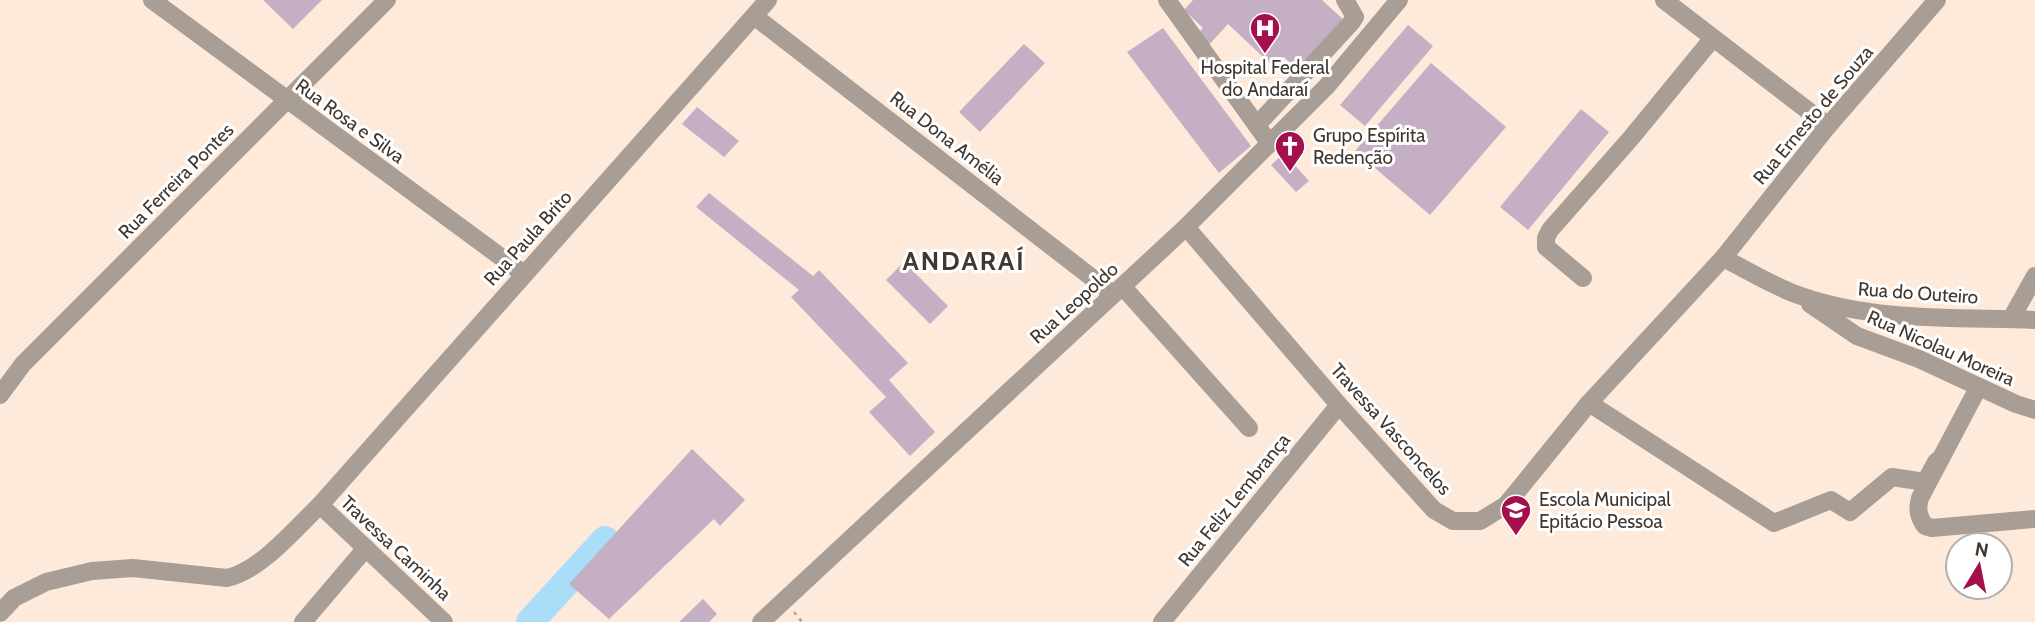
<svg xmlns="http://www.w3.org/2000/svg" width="2035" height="622" viewBox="0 0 2035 622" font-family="Cabin,sans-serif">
<rect width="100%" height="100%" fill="#feeada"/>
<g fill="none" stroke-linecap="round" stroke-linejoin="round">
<polyline stroke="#aadef8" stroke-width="28" points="530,622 605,540"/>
</g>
<g fill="#c4afc5">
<polygon points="263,0 322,0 293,29"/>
<polygon points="1193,0 1322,0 1345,21 1298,71 1284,57 1274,67 1228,24 1207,47 1195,37 1203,28 1184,10"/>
<polygon points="1408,25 1433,46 1365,126 1340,105"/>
<polygon points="1163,28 1251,146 1219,173 1127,52"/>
<polygon points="1024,44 1045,63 980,132 959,112"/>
<polygon points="1431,63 1506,127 1430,215 1355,151"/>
<polygon points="697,107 739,141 724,157 682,124"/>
<polygon points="1581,109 1609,132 1528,230 1500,207"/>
<polygon points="1284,153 1309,181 1296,192 1271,165"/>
<polygon points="709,193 813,276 819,270 908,363 889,380 935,432 910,456 869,412 886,397 791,297 799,290 696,207"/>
<polygon points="904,262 948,306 930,324 886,280"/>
<polygon points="692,449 745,500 720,526 714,519 609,619 569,584"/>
<polygon points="703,599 717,614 709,622 679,622"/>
</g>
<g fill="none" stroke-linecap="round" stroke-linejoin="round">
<polyline stroke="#b2a296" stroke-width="2.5" stroke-dasharray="3.5 5" stroke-linecap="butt" points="794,612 802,622"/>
<g stroke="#a89e95" stroke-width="18">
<polyline points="152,0 524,274"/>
<polyline points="1167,0 1270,144"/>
<polyline points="1664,0 1828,126"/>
<polyline points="754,16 1113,294"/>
<polyline points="1257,125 1351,23 1355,17 1345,0"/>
<polyline points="1186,227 1339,405 1434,510 1453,521 1480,521 1506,505 1589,403 1723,258 1828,126 1937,0"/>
<path d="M1723,258c26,13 51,29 78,38 75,26 156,21 234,24"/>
<polyline points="1583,278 1546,247 1546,238 1550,230 1631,138 1713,38"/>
<polyline points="1123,287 1249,428"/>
<polyline points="1810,304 1857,336 1919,359 2016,404 2035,410"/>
<polyline points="2011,319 2035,276"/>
<path d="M1978,388l-58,110c-3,11 -2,18 5,28l7,2 103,-9"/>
<polyline points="0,395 23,364 387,0"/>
<polyline points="1589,403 1774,523 1831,500 1850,512 1892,477 1925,482 1936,462 1941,458"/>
<polyline points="320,505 444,622"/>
<path d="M0,613l14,-15 32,-16 46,-11 41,-3 94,10c33,-7 68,-49 93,-73l448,-505"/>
<polyline points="303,622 366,548"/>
<polyline points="761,622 1186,227 1327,86 1399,0"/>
<polyline points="1162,622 1339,405"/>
</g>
</g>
<defs>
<g id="hospital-pin" transform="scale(1.575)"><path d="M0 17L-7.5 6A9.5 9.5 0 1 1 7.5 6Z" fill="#a50f4b" stroke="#fff"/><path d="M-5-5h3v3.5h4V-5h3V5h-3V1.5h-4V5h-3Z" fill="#fff"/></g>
<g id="church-pin" transform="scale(1.575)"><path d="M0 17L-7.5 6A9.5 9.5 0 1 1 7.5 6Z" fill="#a50f4b" stroke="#fff"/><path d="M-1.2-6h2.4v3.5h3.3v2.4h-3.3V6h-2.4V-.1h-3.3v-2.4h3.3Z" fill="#fff"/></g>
<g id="school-pin" transform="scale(1.575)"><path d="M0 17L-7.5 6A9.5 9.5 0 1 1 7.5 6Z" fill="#a50f4b" stroke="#fff"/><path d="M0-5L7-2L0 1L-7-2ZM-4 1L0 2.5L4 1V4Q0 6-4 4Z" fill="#fff"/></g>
</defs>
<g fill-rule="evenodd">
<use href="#hospital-pin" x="1265" y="28"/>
<use href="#church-pin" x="1290" y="146"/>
<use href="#school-pin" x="1516" y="510"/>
</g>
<g text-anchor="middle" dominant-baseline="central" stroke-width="6" stroke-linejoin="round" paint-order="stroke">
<g font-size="19" fill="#41372f" stroke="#fff" text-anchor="start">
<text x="1265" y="67" text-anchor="middle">Hospital Federal<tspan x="1265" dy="22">do Andaraí</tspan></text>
<text x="1313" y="135">Grupo Espírita<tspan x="1313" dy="22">Redenção</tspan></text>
<text x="1539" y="499">Escola Municipal<tspan x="1539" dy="22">Epitácio Pessoa</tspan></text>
</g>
<g font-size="19" fill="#41372f" stroke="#fff">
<text transform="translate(1813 115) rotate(-50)">Rua Ernesto de Souza</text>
<text transform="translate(350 121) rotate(36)">Rua Rosa e Silva</text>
<text transform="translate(947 138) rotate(38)">Rua Dona Amélia</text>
<text transform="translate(176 181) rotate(-45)">Rua Ferreira Pontes</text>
<text transform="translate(528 238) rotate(-48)">Rua Paula Brito</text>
<text transform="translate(1918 293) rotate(4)">Rua do Outeiro</text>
<text transform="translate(1074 303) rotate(-42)">Rua Leopoldo</text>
<text transform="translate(1941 348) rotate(24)">Rua Nicolau Moreira</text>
<text transform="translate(1391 429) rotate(48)">Travessa Vasconcelos</text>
<text transform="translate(1234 500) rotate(-51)">Rua Feliz Lembrança</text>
<text transform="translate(396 548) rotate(43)">Travessa Caminha</text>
</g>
<g font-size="26" font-weight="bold" letter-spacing="2" fill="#41372f" stroke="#fff">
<text x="964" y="261">ANDARAÍ</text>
</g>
</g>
<g transform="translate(1979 566) rotate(10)"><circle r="33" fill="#ffffff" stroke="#b3afac" stroke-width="2"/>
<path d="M0-5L12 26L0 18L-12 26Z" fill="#a50f4b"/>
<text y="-10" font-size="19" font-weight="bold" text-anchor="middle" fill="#41372f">N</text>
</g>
</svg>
